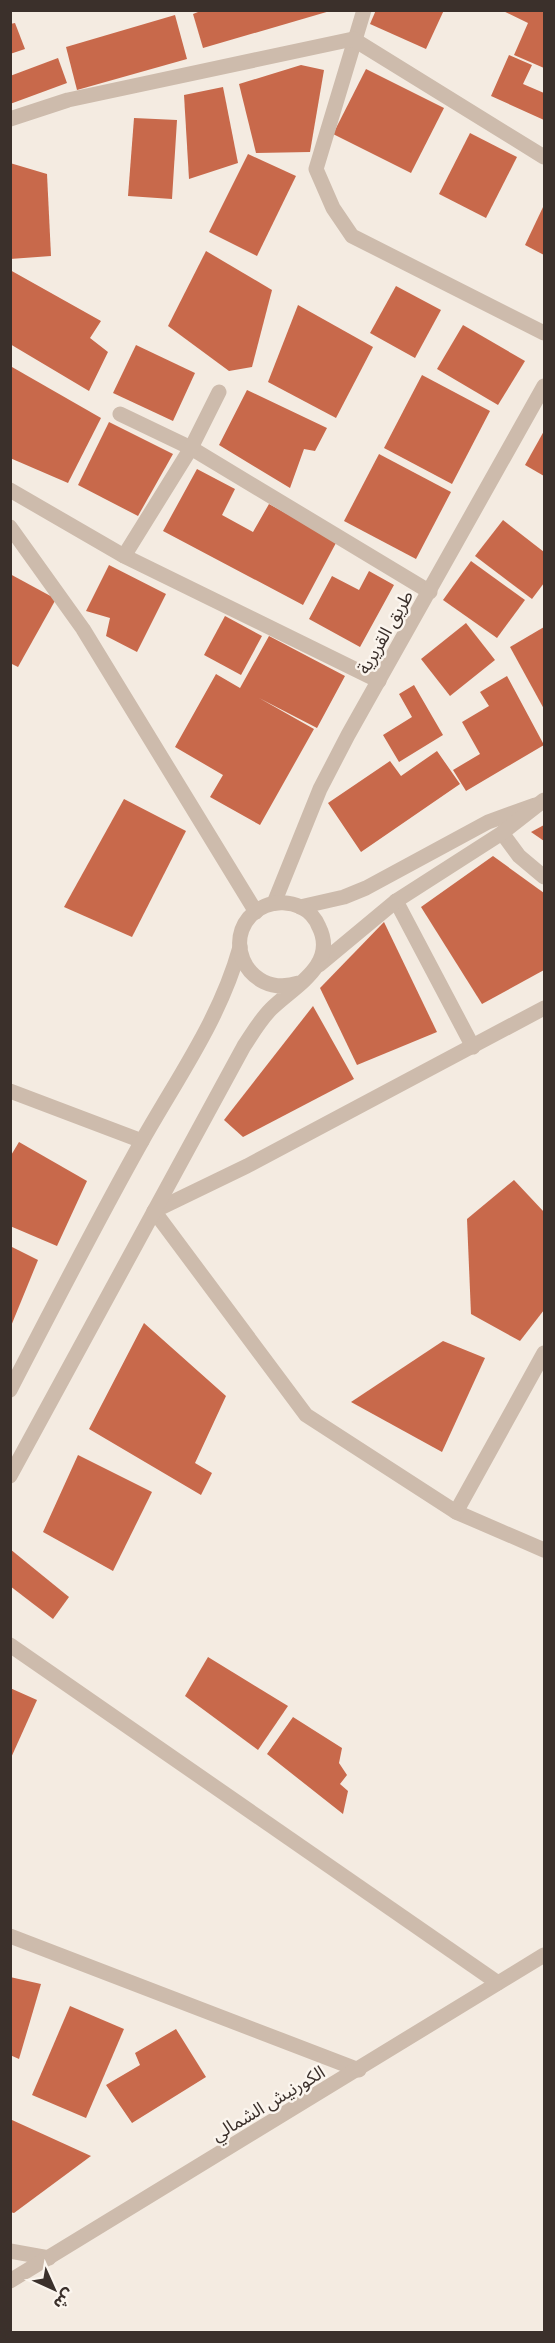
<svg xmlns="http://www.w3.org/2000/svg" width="555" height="2343" viewBox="0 0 555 2343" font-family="'PT Sans Narrow','Noto Sans Arabic',sans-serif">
<rect width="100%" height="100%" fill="#f4ebe1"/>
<g fill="#c8694b">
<polygon points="203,10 330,10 330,11 203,48 193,14"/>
<polygon points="376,10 444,10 426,49 370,24"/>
<polygon points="501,10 544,10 544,68 514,55 528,23"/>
<polygon points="175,15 187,59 77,90 66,47"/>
<polygon points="15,23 25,49 10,54 10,24"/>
<polygon points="509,55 532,65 523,84 544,93 544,120 491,96"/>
<polygon points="58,58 67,83 10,104 10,76"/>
<polygon points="301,65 324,70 310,152 256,153 239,84"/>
<polygon points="366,69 444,108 411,173 333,134"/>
<polygon points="223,87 238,163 189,179 184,95"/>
<polygon points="134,118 177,120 172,199 128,196"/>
<polygon points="470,133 517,157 486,218 439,194"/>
<polygon points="248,154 296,176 257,256 209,232"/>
<polygon points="10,163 47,174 51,256 10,259"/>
<polygon points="544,205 544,255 525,245"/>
<polygon points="206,251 272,290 252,367 229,371 168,326"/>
<polygon points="10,270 101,321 90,338 108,352 89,391 10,344"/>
<polygon points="396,286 441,310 415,358 370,333"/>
<polygon points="298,305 373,347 336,418 268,382"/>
<polygon points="463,325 525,361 498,405 437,369"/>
<polygon points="136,345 195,373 173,421 113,393"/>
<polygon points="12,367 101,418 68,483 10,458"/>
<polygon points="422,375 490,411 452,484 384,448"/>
<polygon points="247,390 327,428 315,451 304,449 290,488 219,445"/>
<polygon points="109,422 173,454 138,516 78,485"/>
<polygon points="544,431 544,476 525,465"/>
<polygon points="379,454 451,492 416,559 344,521"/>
<polygon points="197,469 235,489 222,515 253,532 269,504 337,541 303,605 163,531"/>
<polygon points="503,520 544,552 544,583 532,599 475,556"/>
<polygon points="471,561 525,600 497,638 443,600"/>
<polygon points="109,565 166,594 137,652 106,636 110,618 86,611"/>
<polygon points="369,571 394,585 360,647 309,619 332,576 359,590"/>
<polygon points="10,574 56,599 18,667 10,663"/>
<polygon points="225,616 262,636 241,675 204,655"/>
<polygon points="466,623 495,660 450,696 421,659"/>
<polygon points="544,627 544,709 510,647"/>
<polygon points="269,636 345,676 317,728 259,698 314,729 260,825 210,797 223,775 175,747 216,674 240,688"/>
<polygon points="507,676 544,745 466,791 453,770 480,754 462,722 489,706 480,692"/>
<polygon points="414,685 443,735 399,762 383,735 412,717 399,694"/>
<polygon points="437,751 460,784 361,852 328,803 390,761 401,776"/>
<polygon points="124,799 186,831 132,937 64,907"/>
<polygon points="544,825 544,841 531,832"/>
<polygon points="493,856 544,893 544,970 482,1004 421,907"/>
<polygon points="384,922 437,1032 357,1065 320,988"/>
<polygon points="313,1006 354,1079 243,1137 224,1120"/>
<polygon points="19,1142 87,1181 57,1246 10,1226 10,1157"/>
<polygon points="514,1180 544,1212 544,1310 520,1341 471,1314 467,1219"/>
<polygon points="10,1246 38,1260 11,1326 10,1326"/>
<polygon points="144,1323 226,1396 195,1463 212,1473 201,1495 89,1429"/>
<polygon points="443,1341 485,1358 442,1452 351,1402"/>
<polygon points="78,1455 152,1492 113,1571 43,1532"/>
<polygon points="10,1549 69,1597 53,1619 10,1586"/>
<polygon points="208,1657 288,1706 258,1750 185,1696"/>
<polygon points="10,1688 37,1700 10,1760"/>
<polygon points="293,1717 342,1748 339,1763 347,1775 340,1784 348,1791 343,1814 267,1754"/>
<polygon points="10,1977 41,1984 19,2059 10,2055"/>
<polygon points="70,2006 124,2029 86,2118 32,2095"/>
<polygon points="176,2029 206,2077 132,2123 106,2085 140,2065 135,2053"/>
<polygon points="12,2120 91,2156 14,2213 10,2212"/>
</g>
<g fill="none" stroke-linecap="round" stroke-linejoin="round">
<g stroke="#cdbbac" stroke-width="15">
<polyline points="364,10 316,169 333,208 352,236 544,333"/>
<polyline points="10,119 68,100 353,39 544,157"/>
<polyline points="120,414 191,448 430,592"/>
<polyline points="10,490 124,556 379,681"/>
<polyline points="10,527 83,629 256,912"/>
<polyline points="124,556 191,448 219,392"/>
<polyline points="502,833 519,856 544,877"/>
<polyline points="396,901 473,1047"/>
<polyline points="544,1008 247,1166 154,1211 306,1415 456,1512 544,1550"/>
<polyline points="10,1091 142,1141"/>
<polyline points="456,1512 544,1353"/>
<polyline points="10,1645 498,1983"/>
<polyline points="10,1936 359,2070"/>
<polyline points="10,2251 49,2258"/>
</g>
<g stroke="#cdbbac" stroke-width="15">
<polyline points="274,903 320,789 348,735 544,386"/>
<polyline points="300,907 344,897 366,888 488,822 535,805"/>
<polyline points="319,965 396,901 502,833 544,800"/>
<path d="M10,1390c43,-83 86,-167 132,-249 36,-64 78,-122 98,-194"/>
<path d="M10,1476l234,-430c8,-12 16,-26 27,-37 22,-22 67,-44 48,-82 -3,-8 -10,-16 -18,-20 -11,-5 -25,-6 -36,-1 -49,22 -21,95 34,77"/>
<polyline points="10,2281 544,1955"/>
</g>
</g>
<g text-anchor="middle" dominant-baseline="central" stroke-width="5" stroke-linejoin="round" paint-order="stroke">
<g font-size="18" fill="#3b302b" stroke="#fbf5ee">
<text transform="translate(385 632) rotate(-60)">طريق القريرية</text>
<text transform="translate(268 2103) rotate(-31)">الكورنيش الشمالي</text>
</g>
</g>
<rect width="555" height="2343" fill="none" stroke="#3b302b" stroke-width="24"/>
<g transform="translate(54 2289) rotate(135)" stroke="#fbf5ee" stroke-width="4.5" paint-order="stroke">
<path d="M0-4.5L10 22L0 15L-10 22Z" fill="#3b302b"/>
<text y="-9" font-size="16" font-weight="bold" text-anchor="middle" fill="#3b302b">ش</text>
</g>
</svg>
